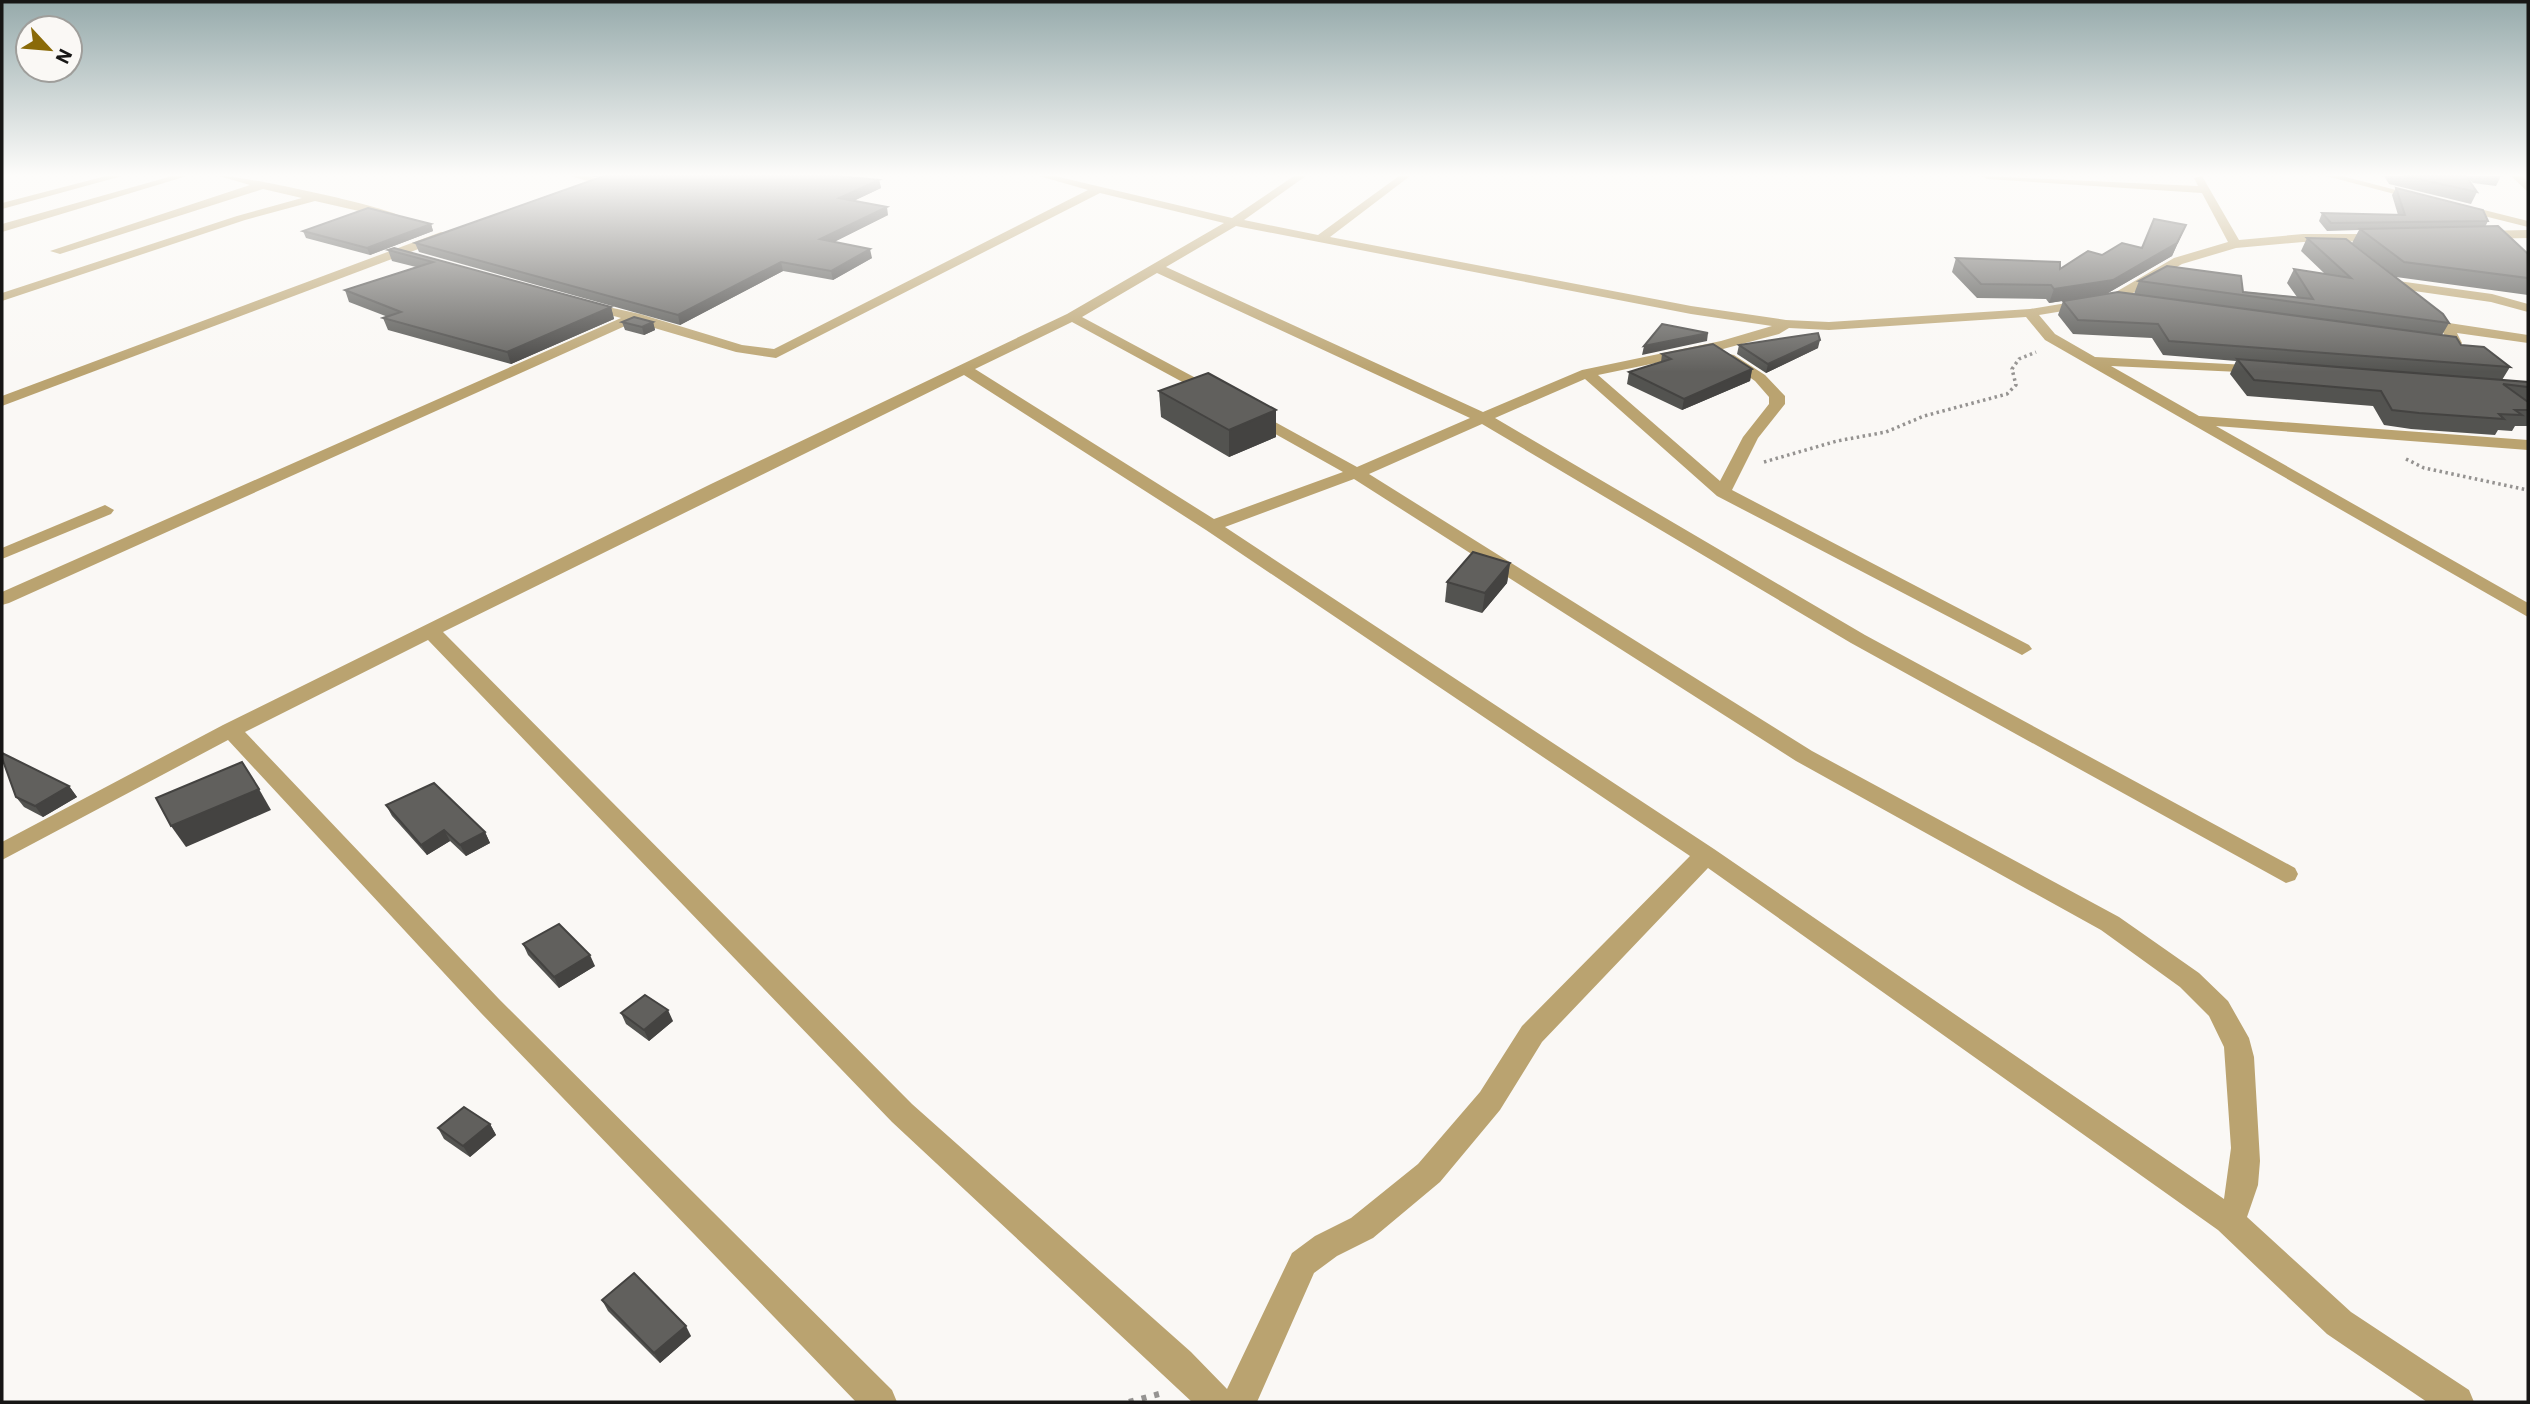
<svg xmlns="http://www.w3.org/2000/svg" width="2530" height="1404" viewBox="0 0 2530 1404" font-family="'IBM Plex Sans',sans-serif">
<rect width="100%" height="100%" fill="#faf8f5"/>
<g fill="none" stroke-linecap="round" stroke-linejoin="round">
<g stroke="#959391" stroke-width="3.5" stroke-dasharray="2.5 3.5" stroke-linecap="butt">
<polyline points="2406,459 2424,468 2528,490"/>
<polyline points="1764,462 1837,441 1886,432 1924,416 2007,394 2016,385 2012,369 2019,359 2036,352"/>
</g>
<polyline stroke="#959391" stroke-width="6" stroke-dasharray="5 8" stroke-linecap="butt" points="1129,1402 1159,1394"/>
<g fill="#baa370" fill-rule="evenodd">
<polygon points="106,176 122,176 2,209 2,203"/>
<polygon points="172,176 187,176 2,232 2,224"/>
<path d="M219,176c18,-2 168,31 181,40l-6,3 -79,-18 -70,19 -243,81v-8l235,-77 65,-18 -39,-9 -203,65 -10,-3 200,-66z"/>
<polygon points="570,176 588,176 604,181 599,184"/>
<path d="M1039,176h16l177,42 62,-42h12l-62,44 74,15 81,-59h11l-80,61 361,69 95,14 43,2 201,-13 79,-13 65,-38 54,-16 -26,-49 -215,-14 -5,-3 216,10 -4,-8 8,-2 37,64 64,-6h84v6l-4,1 -80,1 -67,6 -54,16 -64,38 -79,13 16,19 40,23 171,9v6l-5,1 -150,-7 88,50 329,24v10l-312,-24 312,177v14l-483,-277 -19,-23 -197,13 -40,-2 -10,6 -56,15 -125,26 122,106 23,-44 26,-33v-7l-14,-16 -33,-23 7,-4 5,1 31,20 20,21v8l-27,34 -26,52 297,155 3,4 -10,6 -305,-159 -132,-117 -90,39 370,217 430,233 3,6 -3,6 -9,3 -435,-240 -369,-219 -113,50 443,277 307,166 80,56 29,28 21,37 5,19 6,104 -2,24 -11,32 104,95 118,78 5,12h-47l-100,-68 -109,-104 -510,-362 -166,174 -42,68 -60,72 -67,56 -36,18 -23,17 -57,129h-65l-300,-280 -464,-482 -183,92 254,267 393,391 5,12h-41l-375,-389 -253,-273 -226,120v-18l221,-117 488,-241 356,-170 157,-91 -124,-30 -324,165 -40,-6 -102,-30 -625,281 -7,2v-13l619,-274 -40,-11v-6l59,13 102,31 32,4 314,-159zM1236,226l455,88 81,12 -51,15 -139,29 -99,42 -317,-145zM1157,273l313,145 -113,49 -100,-55h-10v6l96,54 -129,47 -239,-150 97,-47 138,75h10v-6l-138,-74zM964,375l242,155 484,326 -168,170 -42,66 -62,72 -67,54 -36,18 -23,17 -65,136 -36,-37 -279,-248 -469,-472zM1354,479l442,282 305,169 79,57 29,29 15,31 7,101 -7,51 -510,-350 -489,-322z"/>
<polygon points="2326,176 2342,176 2427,198 2421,201"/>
<polygon points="2511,176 2522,176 2528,183 2528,192"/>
<polygon points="2456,203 2528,221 2528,227 2452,208 2452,204"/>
<polygon points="2528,230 2528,238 2481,239 2475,235 2481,231"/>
<polygon points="441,232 445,233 445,239 2,406 2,396"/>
<polygon points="2391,280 2492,294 2528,304 2528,312 2491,302 2386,287 2385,284"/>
<polygon points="2426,308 2449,323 2528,335 2528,343 2457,333 2462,343 2460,346 2428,347 2428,341 2446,339 2443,332 2419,312"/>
<polygon points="105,505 114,510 111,514 2,559 2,548"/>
</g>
</g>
<g fill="#535350">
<polygon points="590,176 838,176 879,180 881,188 853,201 888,215 834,242 872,258 833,280 783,271 680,325 419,252 415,243 603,176 595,177"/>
<polygon points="2384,176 2466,176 2477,192 2471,204 2389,184"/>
<polygon points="2466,176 2501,176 2496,186 2473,183"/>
<polygon points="2396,188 2488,221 2485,227 2528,254 2528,295 2396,277 2352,243 2359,230 2327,231 2319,221 2322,213 2398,215 2392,195"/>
<polygon points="431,224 433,231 370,255 306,238 303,231"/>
<polygon points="2186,225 2172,256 2108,293 2134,294 2139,281 2297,297 2287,283 2294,269 2325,274 2301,251 2307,238 2449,323 2442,335 2461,345 2510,367 2502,380 2528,382 2528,426 2515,426 2512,431 2498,430 2495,435 2411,429 2384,425 2373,406 2247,396 2230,374 2236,361 2163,355 2152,338 2073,334 2058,315 2063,301 2049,303 2046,299 1977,298 1952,272 1956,258 2060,269 2102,255 2142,248"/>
<polygon points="388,250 611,307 614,319 511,364 388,330 383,318 388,317 349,302 345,290 416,267 392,261"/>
<polygon points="622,322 653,322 655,330 644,335 625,330"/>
<polygon points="1739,345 1818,348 1766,373 1737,354"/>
<polygon points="1662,354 1752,369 1750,381 1682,410 1627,384 1629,372 1661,362"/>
<polygon points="1159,391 1276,410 1276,437 1229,457 1161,417"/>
<polygon points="1510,563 1507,583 1482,613 1445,602 1447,582"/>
<polygon points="69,786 77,797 43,817 24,807 16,797"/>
<polygon points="386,805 485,832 490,843 466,856 450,841 427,855 392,816"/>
<polygon points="523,944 595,966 559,988 528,955"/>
<polygon points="621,1013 673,1021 649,1041 626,1024"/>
<polygon points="490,1124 496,1135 470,1157 444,1139 438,1128"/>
<polygon points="602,1300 691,1336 660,1363 608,1311"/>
</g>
<g fill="#444341">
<polygon points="879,180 881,188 841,207 839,198"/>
<polygon points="887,207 888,215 822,248 820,239"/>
<polygon points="431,224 433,231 370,255 367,248"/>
<polygon points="2186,225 2172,256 2108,293 2049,303 2054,289 2113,280"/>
<polygon points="870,249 872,258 833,280 831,271"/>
<polygon points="781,262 783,271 680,325 678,315"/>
<polygon points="611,307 614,319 511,364 507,352"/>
<polygon points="653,322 655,330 644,335 642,327"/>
<polygon points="1708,333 1707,341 1642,355 1644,346"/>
<polygon points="1820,340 1818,348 1766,373 1768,364"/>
<polygon points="1752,369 1750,381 1682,410 1684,399"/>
<polygon points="1276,410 1276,437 1229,457 1229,430"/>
<polygon points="1510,563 1507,583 1482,613 1485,593"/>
<polygon points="69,786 77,797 43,817 35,806"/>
<polygon points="259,789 271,810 186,847 171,826"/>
<polygon points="444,830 450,841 427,855 421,845"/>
<polygon points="485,832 490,843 466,856 460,845"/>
<polygon points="590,955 595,966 559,988 554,977"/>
<polygon points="668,1010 673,1021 649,1041 644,1030"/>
<polygon points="490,1124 496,1135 470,1157 463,1146"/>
<polygon points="686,1326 691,1336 660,1363 654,1353"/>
</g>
<g fill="#61605d" stroke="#444341" stroke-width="2">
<polygon points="604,176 838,176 879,180 839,198 887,207 820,239 870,249 831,271 781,262 678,315 415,243"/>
<polygon points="2404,176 2466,176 2477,192"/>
<polygon points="2396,188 2483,210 2488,221 2331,223 2322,213 2405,215"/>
<polygon points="368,208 431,224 367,248 303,231"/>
<polygon points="2154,219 2186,225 2177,243 2113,280 2054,289 2051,285 1981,284 1956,258 2060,262 2060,269 2088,251 2102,255 2122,243 2142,248"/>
<polygon points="2498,226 2528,254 2528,278 2404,262 2360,229"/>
<polygon points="2307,238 2346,239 2443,314 2449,323 2139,281 2167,266 2241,276 2243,292 2313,299 2294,269 2351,278"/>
<polygon points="394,248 611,307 507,352 383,318 401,312 345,290 433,262 388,250"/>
<polygon points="2118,292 2456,337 2461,345 2484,347 2510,367 2169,341 2158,324 2078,320 2063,301"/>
<polygon points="634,317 653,322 642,327 622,322"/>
<polygon points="1662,324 1708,333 1644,346"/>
<polygon points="1818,333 1820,340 1768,364 1739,345"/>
<polygon points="1713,344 1752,369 1684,399 1629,372 1671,359 1662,354"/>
<polygon points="2237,359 2528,382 2528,387 2503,384 2528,402 2528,410 2515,410 2522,415 2499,414 2504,419 2419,413 2392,410 2381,391 2254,380"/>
<polygon points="1208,373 1276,410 1229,430 1159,391"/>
<polygon points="1473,552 1510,563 1485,593 1447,582"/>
<polygon points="2,753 69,786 35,806 16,797 2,758"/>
<polygon points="242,762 259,789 171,826 156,798"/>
<polygon points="434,783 485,832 460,845 444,830 421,845 386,805"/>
<polygon points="559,924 590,955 554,977 523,944"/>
<polygon points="645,995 668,1010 644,1030 621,1013"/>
<polygon points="464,1107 490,1124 463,1146 438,1128"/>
<polygon points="634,1273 686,1326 654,1353 602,1300"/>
</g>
<linearGradient id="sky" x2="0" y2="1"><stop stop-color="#96aaab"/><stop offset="0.47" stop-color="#fdfcfa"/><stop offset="1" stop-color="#fdfcfa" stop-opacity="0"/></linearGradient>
<rect width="2530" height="372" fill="url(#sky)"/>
<rect width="2530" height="1404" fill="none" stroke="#171615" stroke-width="7"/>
<g transform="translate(49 49) rotate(116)"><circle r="33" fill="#faf8f5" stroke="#9f9e9b" stroke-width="2"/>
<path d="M0-5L12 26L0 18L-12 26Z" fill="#8a6a08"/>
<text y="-10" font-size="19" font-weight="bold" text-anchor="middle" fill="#171615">N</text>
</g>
</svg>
